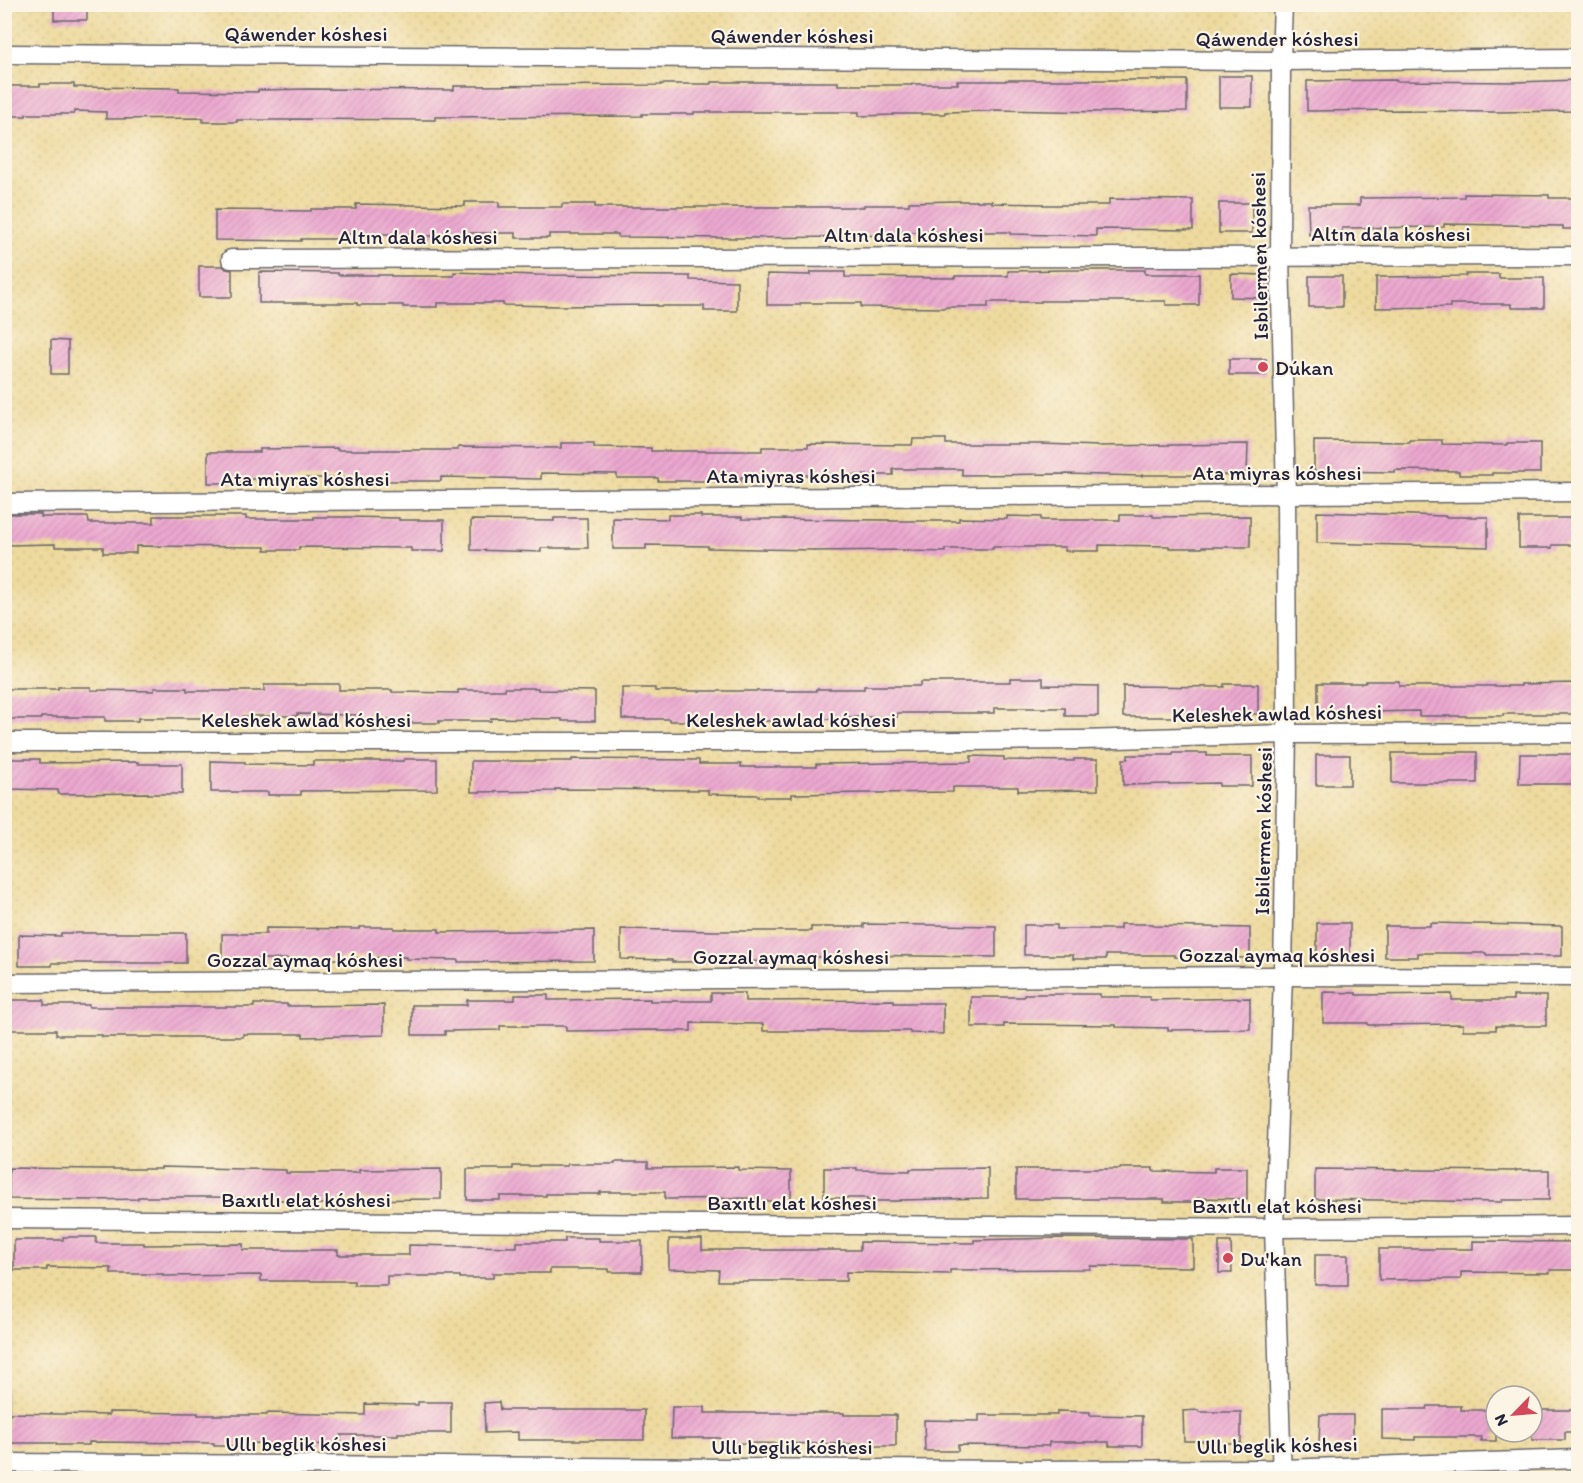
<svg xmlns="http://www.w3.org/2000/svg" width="1583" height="1483" viewBox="0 0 1583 1483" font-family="Itim,sans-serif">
<defs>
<pattern id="sand-dots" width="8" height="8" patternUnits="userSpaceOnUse" patternTransform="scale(1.5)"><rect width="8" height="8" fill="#eeda9e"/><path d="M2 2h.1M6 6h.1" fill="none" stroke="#ccbb89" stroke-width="1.8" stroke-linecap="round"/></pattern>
<pattern id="building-hatch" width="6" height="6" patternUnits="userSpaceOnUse" patternTransform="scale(1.5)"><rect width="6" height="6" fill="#eca8d0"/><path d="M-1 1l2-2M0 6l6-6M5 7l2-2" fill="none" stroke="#ca90b4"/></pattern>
</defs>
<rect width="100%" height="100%" fill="#fcf5e5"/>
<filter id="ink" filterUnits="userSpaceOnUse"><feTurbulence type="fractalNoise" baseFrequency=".0167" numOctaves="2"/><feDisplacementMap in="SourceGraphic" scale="12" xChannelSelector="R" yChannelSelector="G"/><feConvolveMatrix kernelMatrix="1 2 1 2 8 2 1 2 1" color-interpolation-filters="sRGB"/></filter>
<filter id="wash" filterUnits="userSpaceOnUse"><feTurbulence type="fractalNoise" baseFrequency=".008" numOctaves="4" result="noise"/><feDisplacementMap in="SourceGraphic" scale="24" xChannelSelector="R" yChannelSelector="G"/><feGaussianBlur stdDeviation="1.35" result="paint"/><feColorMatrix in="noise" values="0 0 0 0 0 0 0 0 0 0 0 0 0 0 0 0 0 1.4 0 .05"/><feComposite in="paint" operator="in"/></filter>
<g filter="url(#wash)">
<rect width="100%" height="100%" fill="#eee3c2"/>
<path fill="url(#sand-dots)" stroke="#887e6c" stroke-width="1.5" fill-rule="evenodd" d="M5,5h1573v1473h-1573zM1496,1396h36v36h-36z"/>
<g id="blocks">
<g fill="url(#building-hatch)">
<rect x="54" y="4" width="33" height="16"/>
<rect x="1219" y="76" width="33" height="31"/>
<polygon points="1006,80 1187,80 1187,111 1103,112 991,110 991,111 945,112 945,114 893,114 893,115 859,116 859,112 694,112 694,114 642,114 642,116 435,117 435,120 291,119 291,120 237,120 237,122 203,122 203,118 106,119 106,112 74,111 74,114 26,114 26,116 4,116 4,86 40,86 40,84 74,84 74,87 179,88 179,91 258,92 258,90 310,89 454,90 454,86 661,85 661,84 711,84 711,82 838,82 838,85 912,85 912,84 958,84 957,81 1006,81"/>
<polygon points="1396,80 1396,81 1514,82 1578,80 1578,111 1493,112 1410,111 1410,110 1307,111 1307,81"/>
<polygon points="1464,194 1549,195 1549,198 1578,198 1578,229 1563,229 1563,226 1444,224 1444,227 1342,228 1342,235 1309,235 1308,205 1360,205 1360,198 1464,197"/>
<polygon points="1109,199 1193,200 1193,230 1096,229 1096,236 1010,234 1010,232 897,232 897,236 851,235 851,237 741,238 618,237 618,234 549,234 549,238 516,238 516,233 442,233 442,236 408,236 408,234 344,234 344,239 301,239 301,241 215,240 215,210 311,211 311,209 356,209 356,204 465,206 465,202 499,202 499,207 562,207 562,204 595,204 595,207 864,207 864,205 909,205 909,202 959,201 992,201 992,203 1043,204 1043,205 1109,205"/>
<rect x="1219" y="203" width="33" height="30"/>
<polygon points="199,266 223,266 226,269 232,270 232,297 199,297"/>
<polygon points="1066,270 1145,270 1145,274 1199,274 1199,305 1166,305 1166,301 1041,301 1041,302 988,302 988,307 945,307 945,308 861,307 861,303 800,303 800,305 767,305 767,274 811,275 811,272 845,272 845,277 955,278 955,276 1008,276 1008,271"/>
<polygon points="259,272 338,273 338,275 391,275 391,276 454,276 454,272 536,275 690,276 690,280 737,281 737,311 704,311 704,306 657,306 657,305 557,306 503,305 503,303 437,303 437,307 403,307 403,305 357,305 357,303 259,303"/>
<polygon points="1231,274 1265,275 1265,298 1231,297"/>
<polygon points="1466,274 1499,274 1499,278 1544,278 1544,308 1511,308 1511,304 1450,304 1450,307 1376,308 1376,277 1466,276"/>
<rect x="1309" y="276" width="33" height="31"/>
<polygon points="51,340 68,341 68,374 51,374"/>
<rect x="1229" y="359" width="37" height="16"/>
<polygon points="913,439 946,439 946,444 1042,444 1099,446 1248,444 1247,475 1142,475 1142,476 1065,474 962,475 962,469 893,469 893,475 796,475 796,477 741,477 741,481 658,481 658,478 617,478 617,474 541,473 541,479 441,477 441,481 358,481 358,478 294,478 294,479 242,479 242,483 208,483 208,452 260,452 260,449 337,448 337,450 458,450 458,447 561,448 561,443 594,443 594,447 651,448 651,451 762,451 762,447 808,447 808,444 912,445"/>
<polygon points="1409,440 1442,440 1442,444 1507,445 1507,443 1540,443 1540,473 1492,473 1492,475 1459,475 1459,471 1395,470 1395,472 1314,471 1314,441 1409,442"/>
<polygon points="1317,512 1445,516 1445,517 1488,517 1488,547 1317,543"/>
<polygon points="8,514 41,514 41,517 88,517 89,523 154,523 154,516 246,516 246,519 314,519 314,517 348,517 399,518 399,520 444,520 444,551 411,551 411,548 299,547 299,550 265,550 265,547 136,546 136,553 103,553 103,547 55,547 55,544 7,545"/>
<polygon points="668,515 701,515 701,517 742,517 742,519 889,520 889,521 959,521 959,518 1007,519 1007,516 1041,517 1041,520 1120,520 1120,515 1153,515 1153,517 1250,516 1250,547 1202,547 1202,548 1169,548 1169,546 1099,545 1099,551 1065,551 1065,547 993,547 993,549 945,549 945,552 911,551 911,550 814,551 814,550 708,548 708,546 646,545 646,549 613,549 613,518 668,519"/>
<polygon points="554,518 587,518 588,548 541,548 541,552 471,550 471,520 554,521"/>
<polygon points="1519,518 1578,518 1578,545 1552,545 1552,548 1519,548"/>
<polygon points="1010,678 1043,678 1043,685 1098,686 1098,716 1065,716 1065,708 994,708 994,713 897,713 897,717 849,717 849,719 796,719 796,721 669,721 669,719 622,719 622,688 655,688 655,691 816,691 816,689 864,689 864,686 920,686 920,682 1010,682"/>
<polygon points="1365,681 1399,681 1399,686 1521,686 1521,684 1578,683 1578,714 1503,714 1503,716 1419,716 1419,711 1318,713 1318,683 1365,683"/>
<polygon points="306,684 339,684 339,690 392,690 392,692 458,693 458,690 505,690 505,688 538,688 538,690 595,691 595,721 562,721 562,719 491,718 491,721 439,721 439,723 406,723 406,720 358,720 358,715 297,714 297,716 243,716 243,722 209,722 209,718 138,718 138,721 105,721 105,717 41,717 41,719 8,719 8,689 58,689 58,687 91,687 91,690 154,691 154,688 187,688 187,691 264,691 264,685 306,685"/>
<polygon points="1224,684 1258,684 1258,714 1204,714 1204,717 1123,717 1123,686 1224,687"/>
<polygon points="1444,752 1477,752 1477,783 1392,783 1392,753 1444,753"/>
<polygon points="1173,753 1207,753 1207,756 1252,756 1252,786 1219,786 1219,783 1123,785 1123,759 1128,759 1128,755 1173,755"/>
<polygon points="1520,754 1578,754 1578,784 1519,784"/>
<rect x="1316" y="755" width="34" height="30"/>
<polygon points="971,756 1004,757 1004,760 1074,761 1074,759 1098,759 1098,790 1018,791 1018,787 953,787 953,792 792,794 792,797 758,797 758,795 708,794 708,790 555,789 555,791 471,792 471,761 572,761 572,759 699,760 699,764 741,764 741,767 816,767 816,764 971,762"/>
<polygon points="7,759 40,759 40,763 138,762 138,764 182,764 182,794 148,794 148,793 58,794 58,790 7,789"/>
<polygon points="404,759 437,759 437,790 301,791 301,795 268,795 268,792 211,792 211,761 245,762 245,764 313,765 313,761 404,761"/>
<rect x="1317" y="923" width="33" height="31"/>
<polygon points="1430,923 1562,926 1562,956 1528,956 1528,955 1486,955 1486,953 1418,953 1418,957 1385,957 1385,926 1430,926"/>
<polygon points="864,924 996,926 996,957 844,955 844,957 794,957 794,961 672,962 672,960 621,959 621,929 715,931 811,931 811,927 864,927"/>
<polygon points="1120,924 1153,924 1153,926 1250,928 1250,958 1174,957 1174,955 1106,955 1106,959 1073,959 1073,955 1024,955 1024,925 1057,925 1057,929 1120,929"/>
<polygon points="360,927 394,927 394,929 439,929 439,932 594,930 594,961 458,962 458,960 406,959 406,957 343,958 343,959 256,959 256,964 222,964 222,934 266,934 266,928 360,929"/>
<polygon points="61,933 186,933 186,963 52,963 52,966 19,966 19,935 61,936"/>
<polygon points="1323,992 1356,993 1356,995 1452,994 1452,1000 1513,1000 1513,996 1546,996 1546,1026 1496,1026 1496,1030 1463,1030 1463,1024 1368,1025 1368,1023 1323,1023"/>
<polygon points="711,993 745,993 745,1001 894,1000 894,1003 943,1003 943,1034 910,1033 910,1031 763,1031 763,1024 691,1023 691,1031 658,1031 658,1030 566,1031 566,1026 500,1026 500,1030 445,1031 445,1035 412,1035 412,1005 467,1005 467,1000 515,1000 515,995 548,995 548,1000 650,999 650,1001 711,1001"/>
<polygon points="1024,994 1100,994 1100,997 1150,997 1150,1000 1250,998 1250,1029 1168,1030 1168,1028 1116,1027 1116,1025 1004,1024 1004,1027 971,1027 971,997 1024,997"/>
<polygon points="10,1000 44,1000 44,1005 89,1005 89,1007 254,1007 254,1004 287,1004 287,1006 384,1005 384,1035 303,1037 303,1034 243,1034 243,1037 102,1037 102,1035 56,1035 56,1030 10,1030"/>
<polygon points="615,1162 648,1162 648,1168 738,1167 738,1170 791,1171 791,1201 758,1201 758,1198 665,1199 665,1192 600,1192 600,1194 546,1194 546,1196 500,1196 500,1200 467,1200 467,1169 513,1169 513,1166 567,1166 567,1164 615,1164"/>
<polygon points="161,1167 286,1170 286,1173 359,1173 359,1170 441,1169 441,1199 336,1200 336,1204 303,1204 303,1200 253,1200 253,1198 209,1197 138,1197 138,1199 91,1200 9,1199 9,1168 104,1169 161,1169"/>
<polygon points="824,1168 857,1168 857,1170 910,1171 910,1169 988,1168 988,1198 900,1200 900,1201 867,1201 867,1198 824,1198"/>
<polygon points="1120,1168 1153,1168 1153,1171 1214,1172 1214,1168 1247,1168 1247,1199 1197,1198 1197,1202 1164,1202 1164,1199 1016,1199 1016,1169 1120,1169"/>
<polygon points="1315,1169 1516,1171 1516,1170 1549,1170 1549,1200 1502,1200 1502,1202 1315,1199"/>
<polygon points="63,1237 96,1237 96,1243 144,1243 144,1245 243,1244 243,1250 338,1250 338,1255 409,1255 409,1245 517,1247 517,1242 565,1242 565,1238 599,1238 599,1241 642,1241 642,1272 609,1272 609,1269 550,1269 550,1273 493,1273 493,1278 460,1278 460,1276 387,1276 387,1285 354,1285 354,1281 261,1281 261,1275 163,1276 163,1274 111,1274 111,1268 47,1267 47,1270 14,1270 14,1240 63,1240"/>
<polygon points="1057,1238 1193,1239 1193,1267 1090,1266 1090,1269 950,1270 950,1274 846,1272 846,1281 718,1281 719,1270 669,1269 669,1239 702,1239 702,1250 860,1250 860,1242 974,1243 974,1240"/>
<polygon points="1473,1241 1578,1242 1578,1270 1550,1270 1550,1273 1461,1272 1461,1279 1379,1280 1379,1249 1473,1249"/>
<polygon points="1219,1242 1231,1242 1232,1273 1219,1273"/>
<rect x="1315" y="1255" width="33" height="30"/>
<polygon points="418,1402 451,1402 451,1433 398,1433 398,1435 341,1435 341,1445 247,1443 247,1446 214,1446 214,1443 89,1442 89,1445 56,1445 56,1443 8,1443 8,1413 109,1415 109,1412 198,1413 198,1415 267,1415 267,1413 365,1415 365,1404 418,1405"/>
<polygon points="499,1402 500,1410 644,1410 644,1440 518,1440 518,1432 485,1433 484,1403"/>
<polygon points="1428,1406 1461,1406 1461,1410 1496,1410 1496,1441 1481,1441 1481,1437 1415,1437 1415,1440 1382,1439 1382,1409 1427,1409"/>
<polygon points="672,1407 705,1407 705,1413 844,1413 844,1415 896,1415 896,1446 862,1446 862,1444 720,1443 720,1438 671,1438"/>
<polygon points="1198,1410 1199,1412 1241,1412 1241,1443 1208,1443 1208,1441 1184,1441 1183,1411"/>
<polygon points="1532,1410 1578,1410 1578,1432 1565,1432 1565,1440 1532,1440"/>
<polygon points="1057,1411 1090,1412 1090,1415 1142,1416 1142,1446 1109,1446 1109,1442 1049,1442 1049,1446 958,1445 958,1451 925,1451 924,1420 979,1421 979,1415 1057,1415"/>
<polygon points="1320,1415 1353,1415 1353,1445 1319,1445"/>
</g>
</g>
</g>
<g filter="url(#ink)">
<use href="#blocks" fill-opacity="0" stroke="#69666a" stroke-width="1.5"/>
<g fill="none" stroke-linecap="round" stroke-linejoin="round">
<g stroke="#69666a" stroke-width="21">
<g id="minor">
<polyline points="4,54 1281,61 1578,58"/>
<polyline points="231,259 1578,256"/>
<polyline points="4,503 1578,492"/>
<polyline points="4,742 848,742 1082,740 1287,734 1578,733"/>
<polyline points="4,983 1283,976 1578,977"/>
<polyline points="4,1219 1274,1228 1578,1226"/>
<polyline points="4,1463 1018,1470 1282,1469 1578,1459"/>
<polyline points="1282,1478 1274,1228 1283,976 1287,734 1286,494 1280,256 1281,61 1283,4"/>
</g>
</g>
<use href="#minor" stroke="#fff" stroke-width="18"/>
</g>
</g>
<g fill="#d1495b" stroke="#fcf5e5" stroke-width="2">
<circle cx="1263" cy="367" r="6"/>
<circle cx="1228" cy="1258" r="6"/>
</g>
<g text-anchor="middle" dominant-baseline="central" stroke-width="4.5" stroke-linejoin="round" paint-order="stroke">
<g font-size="21" fill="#22223b" stroke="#fcf5e5">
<text x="306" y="33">Qáwender kóshesi</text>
<text x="792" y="35">Qáwender kóshesi</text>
<text x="1277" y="38">Qáwender kóshesi</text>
<text x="1391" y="233">Altın dala kóshesi</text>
<text x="904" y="234">Altın dala kóshesi</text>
<text x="418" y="236">Altın dala kóshesi</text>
<text transform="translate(1259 256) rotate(-91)">Isbilermen kóshesi</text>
<text x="1277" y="472">Ata miyras kóshesi</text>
<text x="791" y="475">Ata miyras kóshesi</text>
<text x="305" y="478">Ata miyras kóshesi</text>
<text transform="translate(1277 713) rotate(-1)">Keleshek awlad kóshesi</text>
<text x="306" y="719">Keleshek awlad kóshesi</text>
<text x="791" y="719">Keleshek awlad kóshesi</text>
<text transform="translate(1263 831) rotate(-89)">Isbilermen kóshesi</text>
<text x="1277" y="954">Gozzal aymaq kóshesi</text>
<text x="791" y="956">Gozzal aymaq kóshesi</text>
<text x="305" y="959">Gozzal aymaq kóshesi</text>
<text x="306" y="1199">Baxıtlı elat kóshesi</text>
<text x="792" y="1202">Baxıtlı elat kóshesi</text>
<text x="1277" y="1205">Baxıtlı elat kóshesi</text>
<text x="306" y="1443">Ullı beglik kóshesi</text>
<text transform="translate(1277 1445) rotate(-1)">Ullı beglik kóshesi</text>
<text x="792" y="1446">Ullı beglik kóshesi</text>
</g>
<g font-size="21" fill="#22223b" stroke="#fcf5e5" text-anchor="start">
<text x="1275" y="367">Dúkan</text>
<text x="1240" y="1258">Du'kan</text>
</g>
</g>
<rect width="1583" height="1483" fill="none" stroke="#fcf5e5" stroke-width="24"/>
<g transform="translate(1514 1414) rotate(245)"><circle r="28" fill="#fcf5e5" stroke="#a5a1a1" stroke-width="1.5"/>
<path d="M0-4.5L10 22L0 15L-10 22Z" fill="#d1495b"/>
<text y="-9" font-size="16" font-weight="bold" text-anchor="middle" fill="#22223b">N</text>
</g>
</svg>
